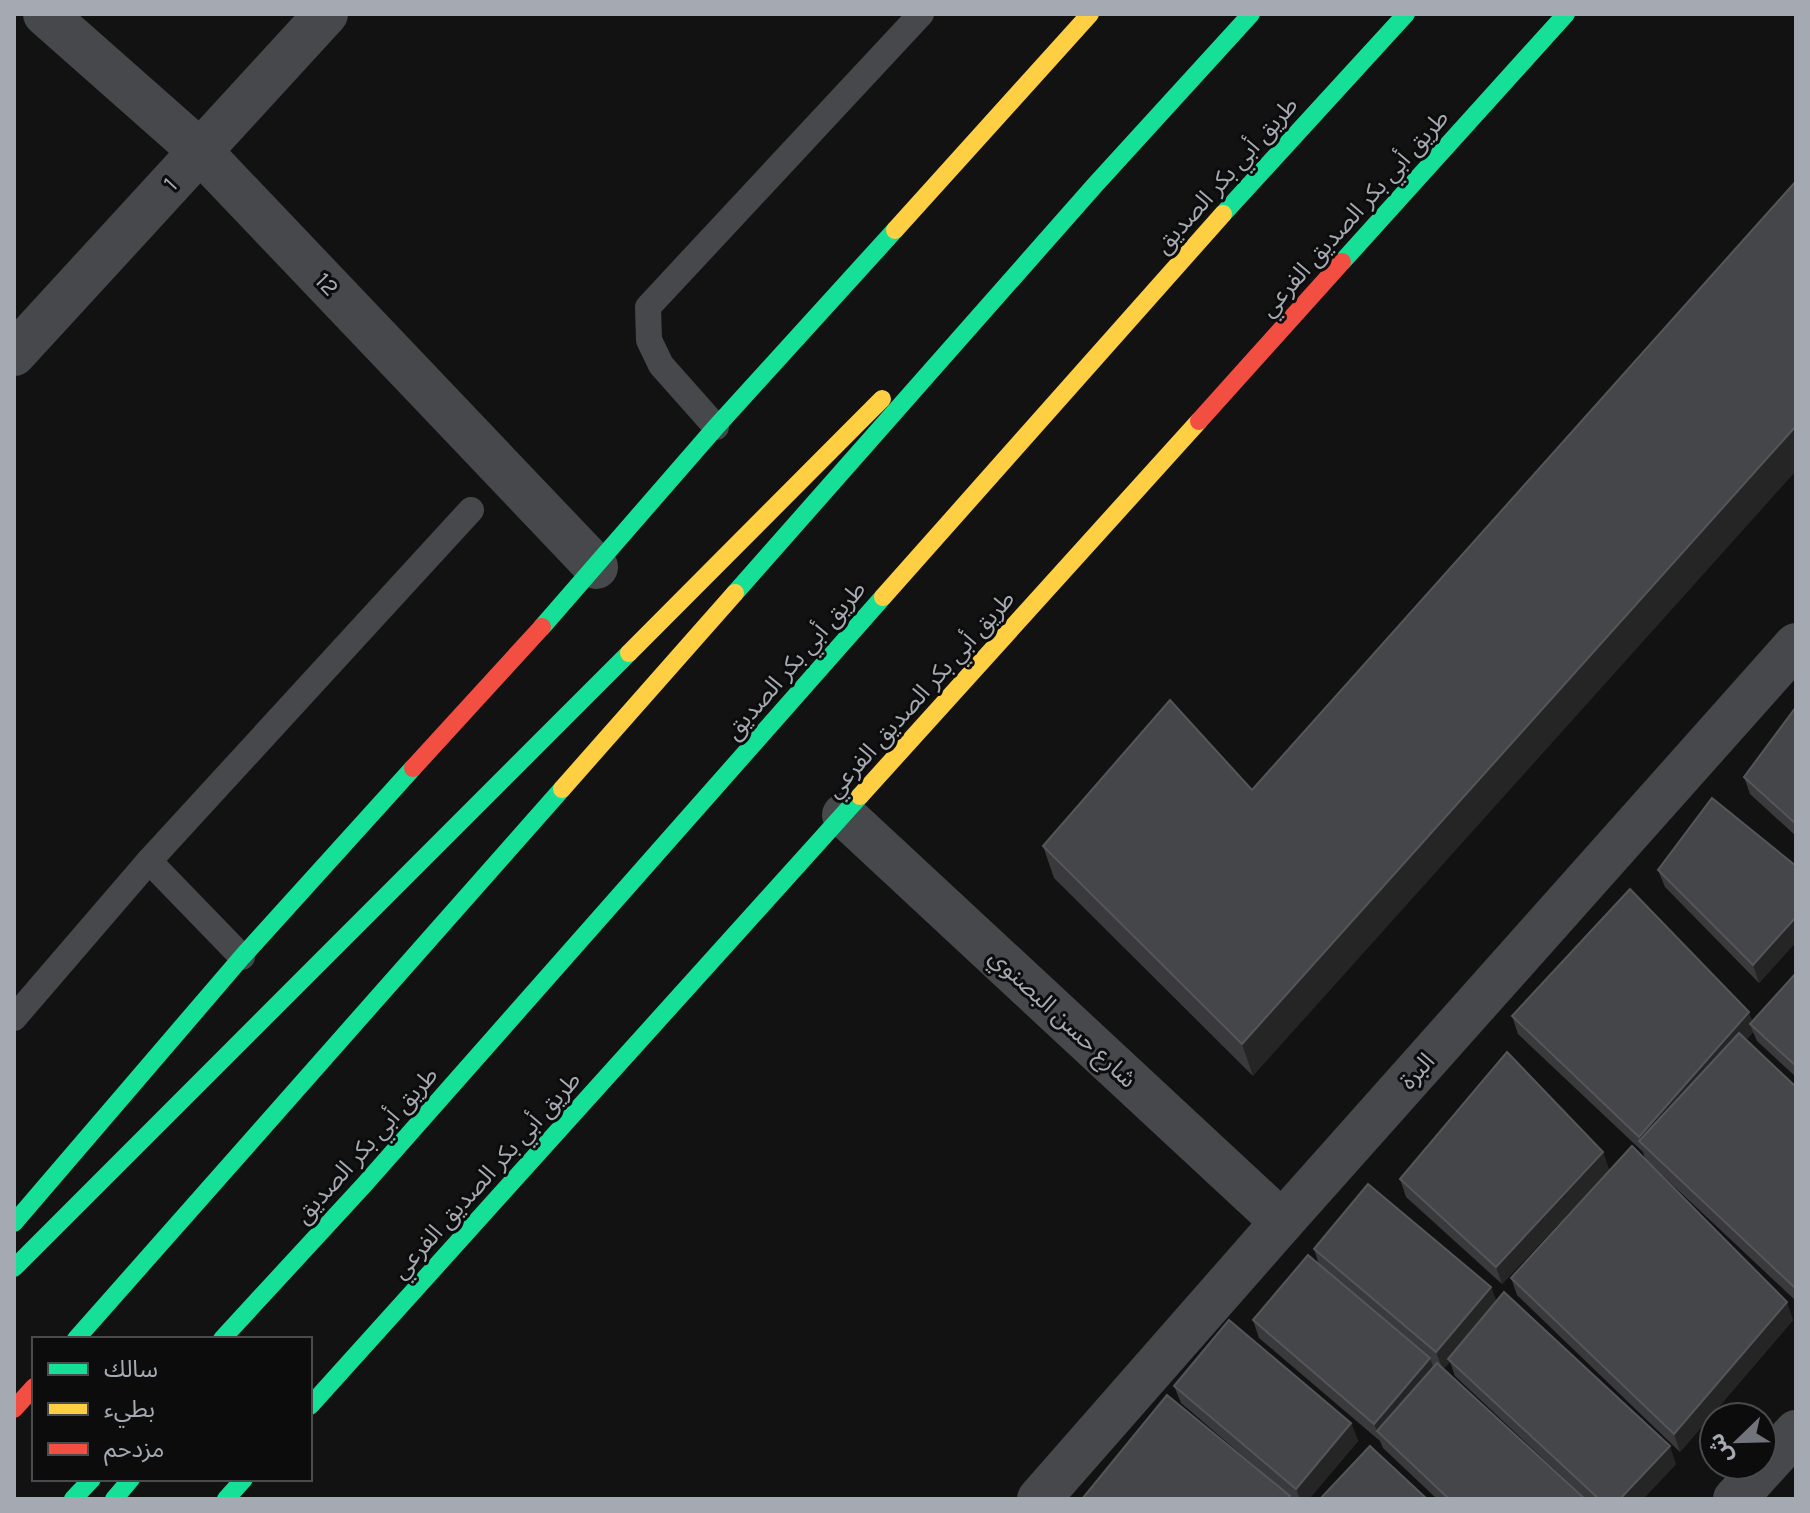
<svg xmlns="http://www.w3.org/2000/svg" width="1810" height="1513" viewBox="0 0 1810 1513" font-family="Karla,'Noto Sans Arabic',sans-serif">
<rect width="100%" height="100%" fill="#121212"/>
<g fill="none" stroke-linecap="round" stroke-linejoin="round">
<g stroke="#46484b" stroke-width="26">
<polyline points="716,427 661,365 649,340 648,307 921,14"/>
<polyline points="149,861 242,957"/>
<polyline points="14,1018 149,861 471,510"/>
</g>
<g stroke="#46484b" stroke-width="44">
<polyline points="45,14 200,151 596,567"/>
<polyline points="14,354 326,14"/>
<polyline points="844,815 1282,1222"/>
<polyline points="1039,1499 1282,1222 1796,645"/>
<polyline points="1735,1499 1796,1432"/>
</g>
<g stroke="#16e098" stroke-width="18">
<polyline points="1223,214 1406,14"/>
<polyline points="1342,262 1566,14"/>
<polyline points="735,593 1095,185 1251,14"/>
<polyline points="542,627 716,427 895,230"/>
<polyline points="14,1223 242,957 413,768"/>
<polyline points="14,1268 629,653"/>
<polyline points="76,1339 562,789"/>
<polyline points="222,1339 364,1185 883,597"/>
<polyline points="310,1406 860,796"/>
<polyline points="73,1499 92,1479"/>
<polyline points="114,1499 131,1479"/>
<polyline points="226,1499 244,1479"/>
</g>
<g stroke="#ffcf43" stroke-width="18">
<polyline points="895,230 1090,14"/>
<polyline points="883,597 1223,214"/>
<polyline points="629,653 882,399"/>
<polyline points="562,789 735,593"/>
<polyline points="860,796 1199,421"/>
</g>
<g stroke="#f24e42" stroke-width="18">
<polyline points="1199,421 1342,262"/>
<polyline points="413,768 542,627"/>
<polyline points="14,1409 34,1387"/>
</g>
</g>
<g fill="#3a3a3d">
<polygon points="1170,700 1253,1076 1054,878 1043,846"/>
<polygon points="1796,707 1796,836 1750,794 1744,777"/>
<polygon points="1796,866 1796,942 1759,983 1665,887 1658,870"/>
<polygon points="1796,973 1796,1077 1757,1041 1753,1032 1746,1040 1796,1087 1796,1301 1645,1159 1643,1152 1518,1034 1512,1016 1752,1021"/>
<polygon points="1603,1152 1609,1170 1502,1284 1406,1197 1400,1179"/>
<polygon points="1314,1249 1491,1287 1496,1301 1676,1464 1643,1499 1586,1499 1455,1376 1450,1362 1443,1369 1585,1499 1437,1499 1383,1448 1380,1441 1259,1338 1253,1320 1319,1265"/>
<polygon points="1511,1278 1793,1320 1680,1452 1517,1295"/>
<polygon points="1174,1386 1351,1423 1358,1441 1309,1499 1293,1499 1181,1403"/>
</g>
<g fill="#252526">
<polygon points="1796,426 1796,471 1253,1076 1242,1044"/>
<polygon points="1796,917 1796,942 1759,983 1753,965"/>
<polygon points="1749,1012 1755,1028 1750,1024 1753,1032 1649,1150 1641,1143 1639,1137"/>
<polygon points="1603,1152 1609,1170 1502,1284 1496,1267"/>
<polygon points="1491,1287 1497,1304 1448,1359 1450,1362 1443,1370 1436,1352"/>
<polygon points="1787,1302 1793,1320 1680,1452 1674,1434"/>
<polygon points="1430,1358 1436,1375 1377,1431 1374,1424"/>
<polygon points="1351,1423 1358,1441 1309,1499 1300,1499 1296,1489"/>
<polygon points="1670,1446 1676,1464 1643,1499 1620,1499"/>
</g>
<g fill="#454649" stroke="#54565a" stroke-width="2">
<polygon points="1796,181 1796,426 1242,1044 1043,846 1170,700 1252,790"/>
<polygon points="1796,707 1796,824 1744,777"/>
<polygon points="1712,798 1796,866 1796,917 1753,965 1658,870"/>
<polygon points="1630,889 1749,1012 1639,1137 1512,1016"/>
<polygon points="1796,973 1796,1066 1750,1024"/>
<polygon points="1739,1033 1796,1087 1796,1284 1794,1287 1639,1141"/>
<polygon points="1507,1052 1603,1152 1496,1267 1400,1179"/>
<polygon points="1632,1146 1787,1302 1674,1434 1511,1278"/>
<polygon points="1368,1184 1491,1287 1436,1352 1314,1249"/>
<polygon points="1308,1255 1430,1358 1374,1424 1253,1320"/>
<polygon points="1504,1292 1670,1446 1620,1499 1599,1499 1448,1359"/>
<polygon points="1229,1320 1351,1423 1296,1489 1174,1386"/>
<polygon points="1437,1363 1585,1499 1449,1499 1377,1431"/>
<polygon points="1167,1395 1290,1496 1288,1499 1082,1499"/>
<polygon points="1370,1446 1427,1499 1320,1499"/>
</g>
<g text-anchor="middle" dominant-baseline="central" stroke-width="6" stroke-linejoin="round" paint-order="stroke">
<g font-size="24" fill="#a4a9b2" stroke="#0c0c0d">
<text transform="translate(1226 175) rotate(-48)">طريق أبي بكر الصديق</text>
<text transform="translate(170 184) rotate(-47)">1</text>
<text transform="translate(1354 213) rotate(-48)">طريق أبي بكر الصديق الفرعي</text>
<text transform="translate(327 284) rotate(46)">12</text>
<text transform="translate(795 660) rotate(-49)">طريق أبي بكر الصديق</text>
<text transform="translate(920 694) rotate(-48)">طريق أبي بكر الصديق الفرعي</text>
<text transform="translate(1063 1018) rotate(43)">شارع حسن البصنوي</text>
<text transform="translate(1417 1071) rotate(-48)">البرة</text>
<text transform="translate(366 1145) rotate(-48)">طريق أبي بكر الصديق</text>
<text transform="translate(486 1175) rotate(-48)">طريق أبي بكر الصديق الفرعي</text>
</g>
</g>
<rect width="1810" height="1513" fill="none" stroke="#a4a9b2" stroke-width="32"/>
<rect x="32" y="1337" width="280" height="144" fill="#0c0c0d" stroke="#494b4f" stroke-width="2"/>
<rect x="48" y="1363" width="40" height="12" fill="#16e098" stroke="#494b4f" stroke-width="2"/>
<text x="104" y="1377" font-size="24" fill="#a4a9b2">سالك</text>
<rect x="48" y="1403" width="40" height="12" fill="#ffcf43" stroke="#494b4f" stroke-width="2"/>
<text x="104" y="1417" font-size="24" fill="#a4a9b2">بطيء</text>
<rect x="48" y="1443" width="40" height="12" fill="#f24e42" stroke="#494b4f" stroke-width="2"/>
<text x="104" y="1457" font-size="24" fill="#a4a9b2">مزدحم</text>
<g transform="translate(1738 1441) rotate(247)"><circle r="38" fill="#0c0c0d" stroke="#494b4f" stroke-width="2"/>
<path d="M0-6L14 30L0 20L-14 30Z" fill="#71747a"/>
<text y="-12" font-size="22" font-weight="bold" text-anchor="middle" fill="#a4a9b2">ش</text>
</g>
</svg>
